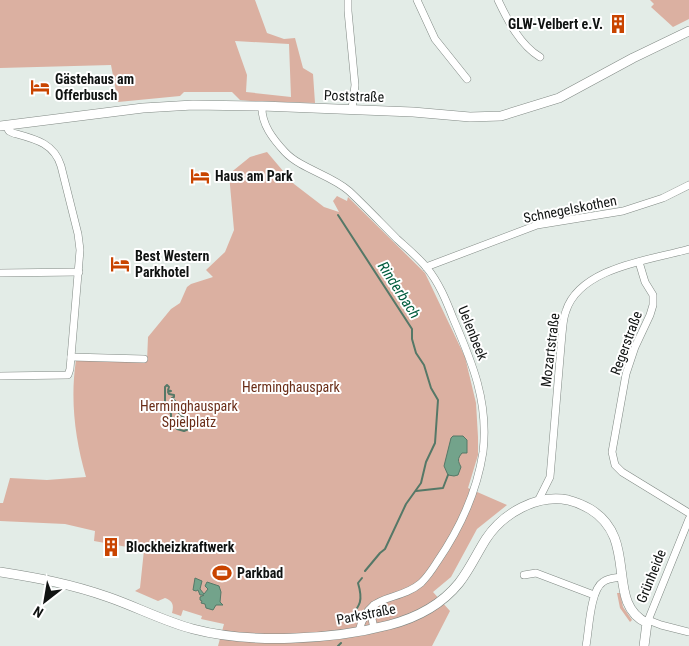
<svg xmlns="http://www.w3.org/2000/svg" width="689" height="646" viewBox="0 0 689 646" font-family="'Roboto Condensed',sans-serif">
<rect width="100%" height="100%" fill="#e3ece7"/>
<g fill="#dbb0a1" fill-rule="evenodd">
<path d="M0,0h255l12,33 17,6 11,-1 8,30 10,6 2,29 -64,-2 -11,-1 -8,-8h-48l-4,4 -62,6 -7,-37 -111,3zM235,41l54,3 2,53 -45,-5 1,-17z"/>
<polygon points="650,0 689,0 689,19 673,27 651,7 654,4"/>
<path d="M267,152l27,32 30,23 15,5 -6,-11 4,-5 10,5 1,-4 77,76 40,84 11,46 2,34v18l-10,33 39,17 -30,24 -26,48 -18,15 17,19 -18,35h-214l6,-22 -23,-5 1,-3 -19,-6 -2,6 -9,-3c2,-8 1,-12 -7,-15l-7,3 -23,-10 5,-3 4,-38 -50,-9 1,-10 -30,-7 -65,-3v-18h3l7,-25 37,2 39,-3c-11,-38 -16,-77 -10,-117l71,1 1,-24 23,-28 9,-6 7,-16 4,-3 22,-7 -7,-7 19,-18 9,-22 -5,-56 21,-17z"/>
<polygon points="617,593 620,593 623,607 632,620 630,622 620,608"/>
</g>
<g fill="#73a38b" stroke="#557867">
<path d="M453,436h10l4,4v13h-5c-5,6 -4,8 -1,14l-3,8 -4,1 -6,-1 -4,-9 7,-28z"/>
<polygon points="195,578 202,581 200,589 204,594 208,589 205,586 207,582 219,586 221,592 220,602 223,605 216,605 213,610 206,608 205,604 201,603 202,601 200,600 200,597 204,595 200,595 198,590 196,591 193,590"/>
</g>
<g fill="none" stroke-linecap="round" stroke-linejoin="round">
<g stroke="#557867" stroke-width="2">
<polyline points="338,215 412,329 412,339 416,353 424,365 431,388 438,400 435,443 426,462 421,483 406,504 385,549 380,553 365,571"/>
<path d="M191,427c-5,-3 -5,-7 -9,-11 -4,-5 -8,-6 -10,-14l3,-1 -3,-3 2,-1v-2l-5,-1 -1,-2 3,-1 -3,-1 1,-3 -2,-2 -2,2v17l6,10v7l6,8 7,2 7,-3"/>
<polyline points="416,491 443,488 448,475"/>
<path d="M347,622c12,-16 17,-19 11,-39l4,-5"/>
<polyline points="338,646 341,643"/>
</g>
<g stroke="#808984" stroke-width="8">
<g id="street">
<polyline points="348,0 348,11 355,85 352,109"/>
<polyline points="417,0 435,39 467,79"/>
<path d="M498,0c10,21 22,45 42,57"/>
<path d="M262,106c-1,18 11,33 23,46 16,17 46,23 64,39 16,15 32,32 48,48 10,9 21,18 30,29 12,15 19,32 26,50 19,44 36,84 30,134 -6,39 -24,78 -46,110 -5,8 -10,15 -16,21 -25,21 -52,7 -62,48"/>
<polyline points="639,262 645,282 653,295 653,305 650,315 635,347 626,374 612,452 615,465 622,472 689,513"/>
<polyline points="426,267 537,225 623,211 663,198 689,185"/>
<polyline points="0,273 79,272"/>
<polyline points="71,357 144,359"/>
<path d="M0,376l68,-1 2,-6 10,-119 -2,-16 -17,-68c-7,-23 -26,-27 -48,-33l-4,-2 -3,-5"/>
<path d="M538,501l12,-24 12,-143c1,-8 1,-16 4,-23 14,-44 85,-51 123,-62"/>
<polyline points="524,575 536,573 594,595"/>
<polyline points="648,620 661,625 689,632"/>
<polyline points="647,623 689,519"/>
<polyline points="374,628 372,619 374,605"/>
<path d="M586,646c3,-15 4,-56 17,-64 5,-4 13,-4 19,-5"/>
</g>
</g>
<g stroke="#808984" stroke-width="10">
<g id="secondary">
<polyline points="0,126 143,108 193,105 262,106 413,112 470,117 501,116 559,98 633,58 689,31"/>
<path d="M0,572c38,6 71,12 108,25 29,10 55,24 85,32 57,15 139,11 196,-4 27,-7 53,-21 70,-42 11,-14 18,-30 27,-44 17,-26 51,-45 82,-39 8,2 15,5 22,9 50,30 14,94 57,114l-3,23"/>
</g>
</g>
<use href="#street" stroke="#fff" stroke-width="7"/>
<use href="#secondary" stroke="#fff" stroke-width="9"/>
</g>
<defs>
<g id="building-bare" transform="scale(1.5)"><path d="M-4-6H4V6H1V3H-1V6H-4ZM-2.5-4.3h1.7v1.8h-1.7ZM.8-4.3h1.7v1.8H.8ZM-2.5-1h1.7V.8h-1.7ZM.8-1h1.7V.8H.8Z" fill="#c94400" stroke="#fff" stroke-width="2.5" paint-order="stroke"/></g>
<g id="hotel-bare" transform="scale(1.5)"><path d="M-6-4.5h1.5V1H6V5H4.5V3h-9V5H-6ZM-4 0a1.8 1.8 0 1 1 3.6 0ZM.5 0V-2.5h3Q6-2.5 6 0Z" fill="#c94400" stroke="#fff" stroke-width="2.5" paint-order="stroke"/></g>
<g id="stadium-bare" transform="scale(1.5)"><path d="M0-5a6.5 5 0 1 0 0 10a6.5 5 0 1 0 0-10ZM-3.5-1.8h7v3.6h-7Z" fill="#c94400" stroke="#fff" stroke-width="2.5" paint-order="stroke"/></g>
</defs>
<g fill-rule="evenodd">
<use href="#building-bare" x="618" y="24"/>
<use href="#hotel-bare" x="40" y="87"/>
<use href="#hotel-bare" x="200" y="176"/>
<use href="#hotel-bare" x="120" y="264"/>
<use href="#building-bare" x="111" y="547"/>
<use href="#stadium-bare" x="222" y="573"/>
</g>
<g text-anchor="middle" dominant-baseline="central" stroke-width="4" stroke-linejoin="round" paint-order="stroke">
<g font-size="14" font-weight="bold" fill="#101312" stroke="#fff" text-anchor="start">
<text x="603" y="24" text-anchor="end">GLW-Velbert e.V.</text>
<text x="55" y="79">Gästehaus am<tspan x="55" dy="16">Offerbusch</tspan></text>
<text x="215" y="176">Haus am Park</text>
<text x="135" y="256">Best Western<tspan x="135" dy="16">Parkhotel</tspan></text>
<text x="126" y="547">Blockheizkraftwerk</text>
<text x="237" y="573">Parkbad</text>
</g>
<g font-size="14" fill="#101312" stroke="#fff">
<text transform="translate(354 96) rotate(2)">Poststraße</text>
<text transform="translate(570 209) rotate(-11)">Schnegelskothen</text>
<text transform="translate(473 333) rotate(68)">Uelenbeek</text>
<text transform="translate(626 343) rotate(-70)">Regerstraße</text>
<text transform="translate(550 350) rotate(-83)">Mozartstraße</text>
<text transform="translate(651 576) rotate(-68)">Grünheide</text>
<text transform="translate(366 614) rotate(-11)">Parkstraße</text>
</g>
<g font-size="14" fill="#6a2e18" stroke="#fff">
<text x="291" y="387">Herminghauspark</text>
<text x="189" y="406">Herminghauspark<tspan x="189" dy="16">Spielplatz</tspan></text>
</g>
<g font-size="15" font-style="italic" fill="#005c3d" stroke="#fff">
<text transform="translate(399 290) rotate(57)">Rinderbach</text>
</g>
</g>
<g transform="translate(45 601) rotate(211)" stroke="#ffffff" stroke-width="4" paint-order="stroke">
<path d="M0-4L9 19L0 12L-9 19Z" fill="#101312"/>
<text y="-8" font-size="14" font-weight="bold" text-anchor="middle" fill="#101312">N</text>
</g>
</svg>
